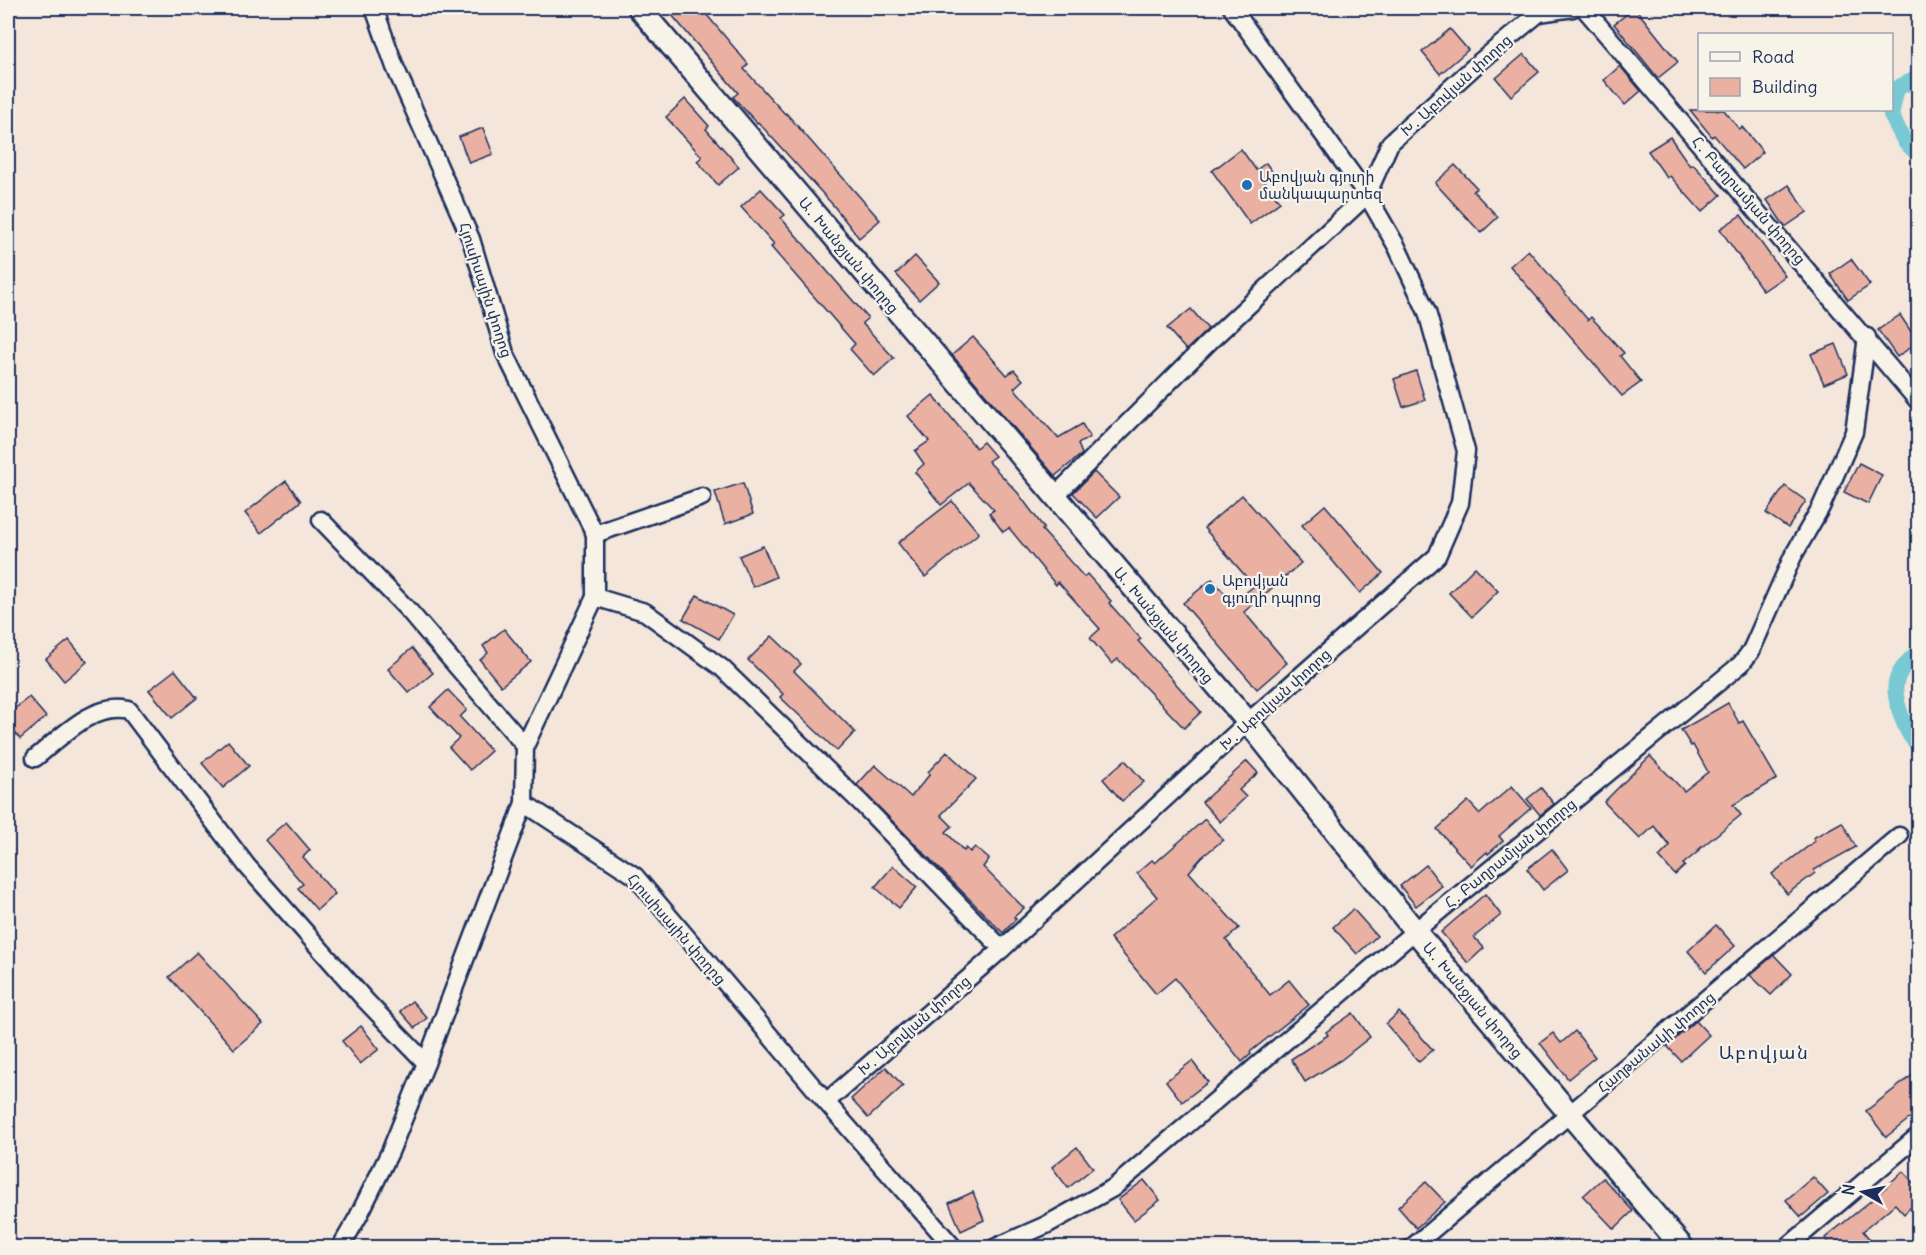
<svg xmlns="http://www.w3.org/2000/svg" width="1926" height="1255" viewBox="0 0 1926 1255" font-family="Delius,'Noto Sans Armenian',sans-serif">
<rect width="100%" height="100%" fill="#f4e6da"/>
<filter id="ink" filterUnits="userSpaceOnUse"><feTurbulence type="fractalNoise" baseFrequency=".0167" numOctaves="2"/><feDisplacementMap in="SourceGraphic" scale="12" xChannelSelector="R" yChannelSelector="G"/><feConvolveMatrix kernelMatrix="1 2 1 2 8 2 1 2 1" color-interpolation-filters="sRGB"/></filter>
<g filter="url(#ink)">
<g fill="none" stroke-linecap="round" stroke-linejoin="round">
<g stroke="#79c9d4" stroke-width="16">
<polyline points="1918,78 1897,88 1891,115 1905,142 1918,154"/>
<path d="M1918,652c-8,7 -20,19 -22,31 -3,14 10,54 22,61"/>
</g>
</g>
<g fill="#eab1a2" stroke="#1b2f5e" stroke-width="1.5">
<polygon points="678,8 701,8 748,64 744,69 785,114 786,113 880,220 859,238 833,205 758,122 757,123 733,97 738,93 671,14"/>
<polygon points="1635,8 1678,62 1658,78 1614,24"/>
<polygon points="1450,29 1468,50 1440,74 1422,52"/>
<polygon points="1524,54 1539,72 1511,96 1496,78"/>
<polygon points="1620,66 1641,91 1625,105 1604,80"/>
<polygon points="685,99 709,126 706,129 739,167 718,185 697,161 702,157 666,117"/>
<polygon points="1690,110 1724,110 1739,129 1742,127 1763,152 1743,169 1714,135 1712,137"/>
<polygon points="483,128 493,154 469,163 459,137"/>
<polygon points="1670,137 1690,166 1693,164 1721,195 1702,212 1670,176 1667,178 1648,151"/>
<polygon points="1241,149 1256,170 1266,163 1274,174 1264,181 1280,202 1250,224 1212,171"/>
<polygon points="1455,165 1477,188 1473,191 1498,217 1481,233 1435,183"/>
<polygon points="1789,185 1807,212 1785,227 1767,200"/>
<polygon points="761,189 785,215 781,218 868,318 862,323 894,358 874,376 850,349 855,344 771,247 774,244 741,207"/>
<polygon points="1741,215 1785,276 1763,291 1720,229"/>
<polygon points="1528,250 1588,320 1591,317 1624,353 1620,356 1641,382 1622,396 1510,266"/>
<polygon points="915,256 939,282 919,300 896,274"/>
<polygon points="1851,259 1870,285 1848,300 1830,274"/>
<polygon points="1191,309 1208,329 1186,350 1167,328"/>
<polygon points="1900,315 1918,342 1897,357 1878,330"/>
<polygon points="973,337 1007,375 1014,370 1023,380 1014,388 1058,438 1082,424 1090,437 1078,444 1082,454 1055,476 952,355"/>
<polygon points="1836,344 1848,374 1824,384 1811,354"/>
<polygon points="1416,371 1425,400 1403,407 1394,379"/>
<polygon points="933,395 976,448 983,442 995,456 988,461 1018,493 1044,528 1042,530 1084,577 1087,574 1111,601 1109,603 1141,639 1138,641 1201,712 1184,728 1118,659 1112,664 1090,638 1100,629 1058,582 1056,585 1009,528 1003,532 989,513 994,510 969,483 941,505 915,472 924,464 915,451 929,441 908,416"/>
<polygon points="1859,463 1882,475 1868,504 1844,492"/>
<polygon points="1094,472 1119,497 1097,518 1073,493"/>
<polygon points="286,481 301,501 261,533 245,513"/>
<polygon points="743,483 753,514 725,524 715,492"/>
<polygon points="1785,486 1806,501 1788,528 1766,513"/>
<polygon points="1242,495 1301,563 1244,612 1287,663 1257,689 1183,603 1212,579 1233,603 1254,586 1204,528"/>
<polygon points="952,501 979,533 925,577 898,543"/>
<polygon points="1325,505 1383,573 1360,593 1302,525"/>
<polygon points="763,546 776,577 753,587 739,556"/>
<polygon points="1475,567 1498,591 1472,617 1449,593"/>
<polygon points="697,595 733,615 719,639 683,619"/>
<polygon points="504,629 531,662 501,686 480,660 488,653 483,646"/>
<polygon points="772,636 801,664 794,671 855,732 837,751 780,697 783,694 748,660"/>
<polygon points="69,640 87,662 64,681 46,659"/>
<polygon points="412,648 433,673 409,693 388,669"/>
<polygon points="175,670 197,698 172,718 149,690"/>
<polygon points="448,690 467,710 460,717 491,751 470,770 449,747 459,738 430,707"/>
<polygon points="29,697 46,717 20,739 8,724 8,714"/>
<polygon points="1728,703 1739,723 1743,721 1777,779 1733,805 1741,815 1698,850 1699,851 1683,864 1685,866 1675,875 1659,857 1670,846 1654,826 1640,839 1604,802 1650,756 1684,791 1708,772 1693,745 1691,746 1681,730"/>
<polygon points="228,741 249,766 223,788 202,763"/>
<polygon points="947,752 976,779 941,815 952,826 946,832 964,851 966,848 970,852 975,847 989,859 983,867 1024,908 1014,917 1016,919 1003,933 857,785 875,765 911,797 930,774 928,772"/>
<polygon points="1125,760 1144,782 1122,801 1103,779"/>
<polygon points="1247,761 1258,773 1239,790 1246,797 1220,822 1202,802"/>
<polygon points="1512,786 1531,808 1499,836 1503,841 1488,854 1487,852 1471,866 1437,829 1468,801 1480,814"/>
<polygon points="1541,788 1554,804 1540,815 1527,799"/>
<polygon points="1205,819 1223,840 1202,857 1189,872 1239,928 1226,940 1270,995 1289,980 1309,1005 1250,1052 1251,1054 1242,1062 1175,978 1156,994 1110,938 1157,897 1137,873 1152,860 1155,863"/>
<polygon points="286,822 310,850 303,857 335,894 317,910 298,888 303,884 265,840"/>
<polygon points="1842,822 1856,847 1814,870 1815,873 1787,894 1772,874 1815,841 1813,838"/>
<polygon points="1552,849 1568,870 1543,890 1527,869"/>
<polygon points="1426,865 1442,886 1416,906 1400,886"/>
<polygon points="893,866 917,887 899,908 875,887"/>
<polygon points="1485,894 1501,915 1474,937 1484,948 1468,963 1441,932"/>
<polygon points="1353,909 1377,936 1357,954 1333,927"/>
<polygon points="1716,925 1735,946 1706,972 1688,951"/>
<polygon points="197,952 263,1024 234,1049 169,977"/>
<polygon points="1774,955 1792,974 1771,995 1750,975"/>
<polygon points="412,1001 427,1018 415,1028 400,1011"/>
<polygon points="1399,1012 1433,1050 1419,1062 1386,1024"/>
<polygon points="1353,1013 1370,1037 1341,1060 1305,1082 1291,1059 1328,1035 1326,1032"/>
<polygon points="1696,1021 1709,1035 1681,1061 1667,1046"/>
<polygon points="361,1026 379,1049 360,1064 342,1041"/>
<polygon points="1575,1031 1595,1057 1568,1079 1540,1043 1553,1033 1561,1043"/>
<polygon points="1192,1061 1208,1082 1182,1102 1166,1081"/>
<polygon points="886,1067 903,1086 868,1118 851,1099"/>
<polygon points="1918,1071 1918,1112 1886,1137 1866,1111"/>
<polygon points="1077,1147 1093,1168 1068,1188 1052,1167"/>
<polygon points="1903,1171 1918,1188 1918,1200 1904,1214 1895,1204 1863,1231 1871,1241 1863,1248 1832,1248 1825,1238 1873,1199"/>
<polygon points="1813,1177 1828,1194 1801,1217 1786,1200"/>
<polygon points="1603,1178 1633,1211 1614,1229 1583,1196"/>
<polygon points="1144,1180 1160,1200 1134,1220 1118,1200"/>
<polygon points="1426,1182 1445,1202 1416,1228 1398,1207"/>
<polygon points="973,1192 984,1220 961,1231 949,1203"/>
</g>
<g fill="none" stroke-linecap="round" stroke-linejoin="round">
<g stroke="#1b2f5e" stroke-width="21">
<g id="minor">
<polyline points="1584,8 1918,401"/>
<polyline points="1055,496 1209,342 1367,195 1390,143 1476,65 1539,13 1573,8"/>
<polyline points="321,520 410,612 525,746"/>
<polyline points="595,534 702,497"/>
<polyline points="595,597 645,612 722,668 861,803 1002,949"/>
<path d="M35,758c27,-21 57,-56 94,-48l118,156 119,135 60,62"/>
<polyline points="524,803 635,876 826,1102 954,1248"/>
<polyline points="826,1102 1002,949 1248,722 1437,556 1460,503 1466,451 1427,312 1397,247 1367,195 1232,8"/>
<polyline points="340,1248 358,1217 390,1152 426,1063 524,803 525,746 595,597 595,534 505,353 471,239 395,67 374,8"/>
<polyline points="994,1248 1046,1225 1113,1188 1415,931 1741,664 1751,651 1793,556 1821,507 1854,432 1867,337"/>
<polyline points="1411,1248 1899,836"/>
<polyline points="1786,1248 1918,1136"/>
</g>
</g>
<g stroke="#1b2f5e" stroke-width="26">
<polyline id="tertiary" points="639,8 1248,722 1415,931 1683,1248"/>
</g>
<use href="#minor" stroke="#f7f3e8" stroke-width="16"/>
<use href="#tertiary" stroke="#f7f3e8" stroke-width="21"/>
</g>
</g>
<g fill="#1f6fb2" stroke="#f7f3e8" stroke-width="2">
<circle cx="1247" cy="185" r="6"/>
<circle cx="1210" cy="589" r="6"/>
</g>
<g text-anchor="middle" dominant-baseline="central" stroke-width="4.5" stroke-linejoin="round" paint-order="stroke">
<g font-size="15" fill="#1b2f5e" stroke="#f7f3e8">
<text transform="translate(1456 85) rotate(-42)">Խ․ Աբովյան փողոց</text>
<text transform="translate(1749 200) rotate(49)">Հ․ Բաղրամյան փողոց</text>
<text transform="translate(849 255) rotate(50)">Ա․ Խանջյան փողոց</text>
<text transform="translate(486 290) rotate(72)">Հյուսիսային փողոց</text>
<text transform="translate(1164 625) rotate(50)">Ա․ Խանջյան փողոց</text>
<text transform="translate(1275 699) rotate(-42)">Խ․ Աբովյան փողոց</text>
<text transform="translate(1510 853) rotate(-39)">Հ․ Բաղրամյան փողոց</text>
<text transform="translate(677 929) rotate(49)">Հյուսիսային փողոց</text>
<text transform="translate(1473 1000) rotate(50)">Ա․ Խանջյան փողոց</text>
<text transform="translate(914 1025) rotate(-41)">Խ․ Աբովյան փողոց</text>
<text transform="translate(1656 1042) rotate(-40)">Հաղթանակի փողոց</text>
</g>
<g font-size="15" fill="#1b2f5e" stroke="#f7f3e8" text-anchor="start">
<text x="1259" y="176">Աբովյան գյուղի<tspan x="1259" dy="17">մանկապարտեզ</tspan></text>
<text x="1222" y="580">Աբովյան<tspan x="1222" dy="17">գյուղի դպրոց</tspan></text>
</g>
<g font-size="18" letter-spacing="1.5" fill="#1b2f5e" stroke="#f7f3e8">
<text x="1764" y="1052">Աբովյան</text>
</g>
</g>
<rect width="1926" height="1255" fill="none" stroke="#f7f3e8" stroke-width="30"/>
<rect x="15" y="15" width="1896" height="1225" fill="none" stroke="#1b2f5e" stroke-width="2" filter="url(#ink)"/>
<rect x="1698" y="33" width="195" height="78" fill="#f7f3e8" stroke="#9fa5b1" stroke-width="1.5"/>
<rect x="1710" y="52" width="30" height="9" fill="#f7f3e8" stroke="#9fa5b1" stroke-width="1.5"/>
<text x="1752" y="63" font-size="18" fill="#1b2f5e">Road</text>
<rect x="1710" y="78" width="30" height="18" fill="#eab1a2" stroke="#9fa5b1" stroke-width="1.5"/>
<text x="1752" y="93" font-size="18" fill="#1b2f5e">Building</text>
<g transform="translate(1863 1192) rotate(279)" stroke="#f7f3e8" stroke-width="4.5" paint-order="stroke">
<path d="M0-4.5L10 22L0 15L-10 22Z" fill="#1b2f5e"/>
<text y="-9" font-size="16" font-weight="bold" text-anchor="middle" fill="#1b2f5e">N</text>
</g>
</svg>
